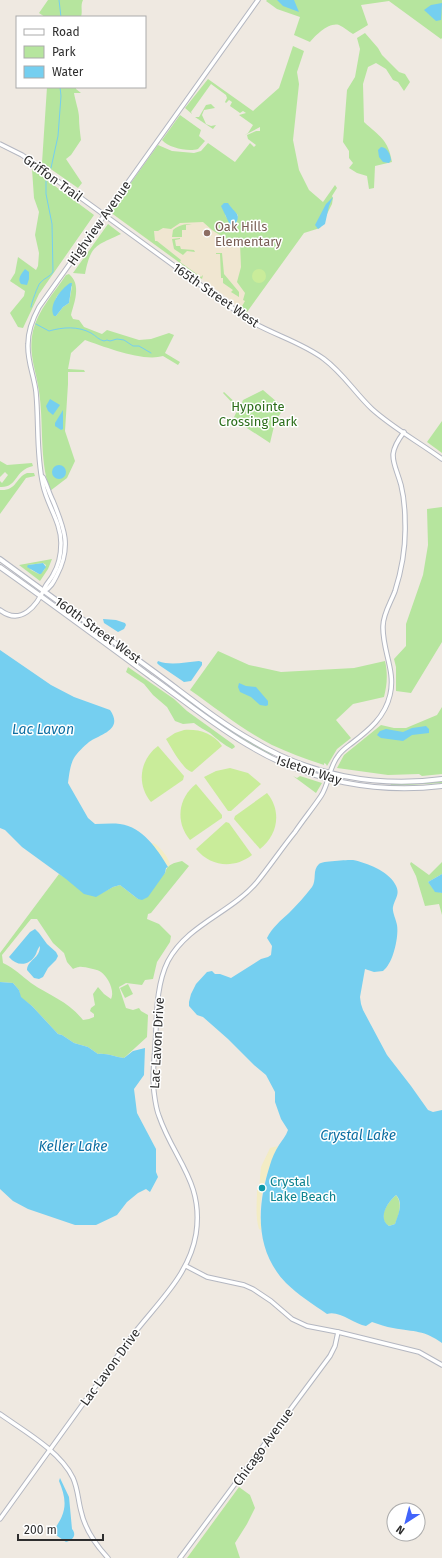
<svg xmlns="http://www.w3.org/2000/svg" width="442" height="1558" viewBox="0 0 442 1558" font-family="'Fira Sans',sans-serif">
<rect width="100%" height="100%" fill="#efe9e1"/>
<polygon fill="#f0e6d1" points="160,150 293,247 247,312 114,215"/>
<g fill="#b6e59e" fill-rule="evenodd">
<path d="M48,0h35c-3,6 0,11 -2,17h-36l-6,-4z"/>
<path d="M267,0h175v38l-1,1 -52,-38 -28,4 7,20 -15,9c-4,-2 -9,-7 -14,-9 -10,-3 -23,10 -29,17l-16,-7 6,-18 -23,-8 -11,-8z"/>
<path d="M365,33l13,15 4,7 17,17 6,2 5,8 -6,9 -6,-9 -5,-2 -7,-11 -10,-6 -8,4 -5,17 1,38c16,15 24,17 28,40l-17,4 -1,22 -5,1 -2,-13 -10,-3 -8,-5 4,-5 -4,-5v-7l-6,-9 4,-52 8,-13 5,-28 -3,-11z"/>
<path d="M293,46l11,5 -7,21 2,12 -6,56 6,30 10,20 14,12 12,-17 2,3 -5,8 1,2 -1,6 -12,24 -16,5 -57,79 -6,-4 4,-7 -2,-1 2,-7 -8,-11 4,-15 -1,-24 -3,-5h-6l-3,2 -16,-10 -9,-8 -23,1 -9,6 -8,-1 -5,3h-4l1,10h2l24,19 -1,2 21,15 2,-2 -1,4 -92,-67 48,-67 14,6 22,2 7,-2 7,-8 27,19 15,-19 4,4 2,-2 -8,-6 -1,-4 9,-4h4v-4l-15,8 3,-2 5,-8 -14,-10 7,-2 -3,-2 -3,2 -10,-7 2,-4 -3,-2 -3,3 -1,-1 2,-4 -1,-3 -15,-11 -20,28 1,2 -7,-6 23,-29 45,32 26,-23zM230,206l1,3 7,6 -2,8 -10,-6 -1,-3z"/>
<path d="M47,87h29v2l5,4h-7c1,7 5,18 5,24 0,8 1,15 2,23l-10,15 -5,4 16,24 -4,5 -36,-25z"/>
<polygon points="211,104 215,108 204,110 202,115 206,124 211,126 216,125 213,129 195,117 199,117 206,105"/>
<path d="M180,115l21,15 -2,6 6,5 -7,8c-10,3 -29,-1 -36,-9z"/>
<polygon points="32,169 94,215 39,294 23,328 18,327 10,313 24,296 25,291 10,281 15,273 18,257 36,270 38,266 39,253 35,235 39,212 34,198"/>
<path d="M108,224l13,10c-25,12 -30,10 -36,40l-12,-1z"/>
<path d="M192,224l-6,1v5h-4v7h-10l1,-7c6,-5 11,-6 19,-6z"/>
<polygon points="180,238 180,239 175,240 176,246 180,246 181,249 194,250 195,252 187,251 183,255 174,249 172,239"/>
<polygon points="216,253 222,253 224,274 239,292 239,297 231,292 233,290 223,283 223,278 221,278 220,254 216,254"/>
<path d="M69,274c13,11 5,29 2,41l2,4 6,1 5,7 18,7 5,-4 32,10 12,-1 18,-6 5,2 -9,18 15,9 -2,3 -15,-9c-20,6 -58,-9 -78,-16l-14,13 -3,16 16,1 1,2h-17v12l-3,47 10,30 -8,17 -17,13c-11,-33 -6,-66 -11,-100 -3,-22 -11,-37 -6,-60 5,-21 21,-38 33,-56zM72,286l-3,17 -6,4 -7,9c-3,-18 -1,-22 16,-30z"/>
<polygon points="263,390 284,408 275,422 270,443 233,419 238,409 223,393 224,392 240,407 243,400"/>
<polygon points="442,421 442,453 427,442"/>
<path d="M0,461l7,4 25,-2 1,3c-19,4 -15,22 -33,21v-6l2,2 6,-8 -3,-3 -5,5z"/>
<path d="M27,473h7l1,3 -9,2 -26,36v-24c17,1 15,-12 27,-17z"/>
<polygon points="442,507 442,642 411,693 396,691 396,667 394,659 406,646 406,624 423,575 428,545 427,509"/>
<path d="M52,559l-4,10 -8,12 -21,-16zM43,563l3,2 -2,5 -5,4 -8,-4 -3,-5z"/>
<path d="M218,651l31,14 32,7 73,-4 31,-7c3,13 2,24 -1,36l-31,7 -17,16 15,18 -14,11 -10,17 -1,-2 -2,-1v2c-18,-6 -35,-12 -52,-20 -29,-15 -55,-36 -82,-55z"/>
<path d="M128,667l46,32 13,12 43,31 4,3 1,2 -3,2c-8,-4 -15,-10 -22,-16 -5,-3 -11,-6 -16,-10l-11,1 -8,-3 -8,-14 -14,-12 -9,-11 -18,-12z"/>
<polygon points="184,696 232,731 272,754 271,756 237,737 183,698"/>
<polygon points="442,707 442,774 422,776 419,774 388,775 337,768 344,755 381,725 394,728 406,728 437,715"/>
<polygon points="293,776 297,778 300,776 322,783 316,793"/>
<polygon points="442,781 442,783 390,786 391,784 419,783"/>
<path d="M182,861l7,5 -38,47 -3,1 -1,5 12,5 12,12 -1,6 -13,20 -4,17 -8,1 -3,5 -16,-2 -7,4 7,21 7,2 6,-2 2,3 7,4 -1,22 -23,21c-9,-1 -17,-5 -26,-4l-10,-7 -14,-4 -12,-8 -4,-1 -26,-28 -12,-9 -1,-7 -6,-7 -13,-1v-29l59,-79 37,22 17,-9 7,-2 18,14 27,-26c2,-9 9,-10 17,-12zM31,919h6l16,24 11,10 3,9 6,7c2,-1 4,-2 6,-2 3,-1 20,3 22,5 7,5 14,19 10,27l-7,-5 -6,-7 -5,7 2,11 -4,3 -1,3 4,3v3l-5,2 -6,1c-15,-19 -33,-24 -52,-37 -9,-7 -17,-15 -28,-20l-1,-8z"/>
<polygon points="411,862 429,875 442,862 442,874 428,882 435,891 442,893 442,915 439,904 425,906 416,876 410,864"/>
<polygon points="128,984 133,994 125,998 120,988"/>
<path d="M396,1195c7,8 3,20 -1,29l-6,2c-13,-8 -1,-24 7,-31z"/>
<polygon points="239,1487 250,1495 255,1508 247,1524 235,1543 240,1558 187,1558"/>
</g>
<g fill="#f3ecc5">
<path d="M153,843c6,2 15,14 17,21l-2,3 -17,-23z"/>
<path d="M278,1146c-8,19 -18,44 -18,65 0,6 1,13 1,19l-2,-1c-4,-13 -2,-26 -2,-39l2,-1 2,-22 9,-19z"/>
</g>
<g fill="#c9ec9a">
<circle cx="259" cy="276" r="7"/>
<path d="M184,730c15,-1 29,3 38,16l-30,26c-9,-2 -21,-25 -26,-33l9,-6z"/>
<path d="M158,746l26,30 -1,4 -32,22c-15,-18 -11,-43 7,-56z"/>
<polygon points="230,768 248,773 261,784 231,811 228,811 204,777 216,771"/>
<path d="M196,784l26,31v3l-32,22c-15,-18 -12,-42 6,-56z"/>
<path d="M267,793c15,18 11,42 -7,56l-26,-30 1,-3z"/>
<path d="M226,822l3,1 23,32c-18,14 -41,12 -56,-6z"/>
</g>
<g fill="#75cff0" fill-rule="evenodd">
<polygon points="277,0 294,0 299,12 283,6"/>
<polygon points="442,3 441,20 436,21 424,10 431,5"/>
<path d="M381,147c7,1 9,7 10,13l-2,3 -6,-1 -4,-5 -1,-7z"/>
<polygon points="333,197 329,206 325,224 318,229 315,225 326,204"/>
<path d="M224,203h4c7,11 14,10 7,22h-5l-9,-19z"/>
<path d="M25,269l4,3v7l-2,6 -6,-1c-4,-5 0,-10 4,-15z"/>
<path d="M70,283h2l-3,20 -6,4 -7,9h-2c-6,-11 7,-27 16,-33z"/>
<polygon points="50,399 60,405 53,415 48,411 46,406"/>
<polygon points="63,410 63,429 61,430 55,426 55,423"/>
<circle cx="59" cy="472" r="7"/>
<polygon points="43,563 46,567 41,574 39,574 27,567 28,565"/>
<polygon points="103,619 116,620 125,623 126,625 124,629 118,632 104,623"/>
<path d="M0,650l51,35 23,12 36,13c14,20 -10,24 -21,32 -5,4 -12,11 -15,16 -4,7 -5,18 -6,25l20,35 7,6c8,0 17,-1 25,0 23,3 37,25 48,43l-2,1 -1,5 -17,24 -6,3 -4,-1 -18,-14 -7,2 -17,10 -12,-3 -18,-15 -44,-32 -17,-17 -5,-2z"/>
<path d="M158,661c13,5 27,1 41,0l3,1v3l-11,16 -7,1 -25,-17 -2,-2z"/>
<polygon points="239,683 246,686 256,687 268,701 268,705 266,706 260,705 251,697 240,692 238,687"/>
<polygon points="426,726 429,729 429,733 412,735 403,741 381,738 377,735 380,731 386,729 403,732 412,728"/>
<path d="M353,860c14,3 35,11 42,24 6,10 0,14 -2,23 -1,5 3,12 4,18 2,12 -4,39 -14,46l-9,1 -9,-3 -5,28 1,7 2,6 24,45 24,31 17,24 5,2 9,-2v233c-18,-13 -27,-11 -49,-15 -7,-1 -14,-4 -21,-6l-6,4c-12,-2 -27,-16 -39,-12 -14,-10 -29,-19 -41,-31 -32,-33 -29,-78 -16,-118 2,-7 5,-14 9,-20 3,-5 7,-9 9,-15l-7,-11 -6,-17v-10l-9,-17 -12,-10 -26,-26 -25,-22 -6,-2 -8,-9v-4l2,-8 5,-10 11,-12 5,-1 3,3h5l11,4 30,-19 7,-2 3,-2 1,-9 -5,-8c5,-10 14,-18 22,-25 8,-8 16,-17 23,-26 5,-7 0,-17 7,-23 3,-3 28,-4 34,-4zM396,1195c8,8 2,20 -1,29l-6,2c-12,-8 -1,-24 7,-31z"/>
<polygon points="442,874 442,893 435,892 428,882"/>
<path d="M35,929l4,4 8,11 9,8 2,4 -2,4 -8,8 -5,9 -4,2 -5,-1 -7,-8c1,-11 13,-11 13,-24 -2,2 -3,5 -4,8 -6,12 -19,13 -27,3l21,-25z"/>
<path d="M0,982l13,1 6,7 2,7 11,9 26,28 4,1 12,8 14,4 10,7c9,-1 17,3 26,4l9,-7 12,-3 -1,27 -10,14 3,24 19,36v23l2,5 -8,15 -4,-3 -8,4 -11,9 -10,13 -21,10h-21l-47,-16 -15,-8 -13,-12z"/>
<path d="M60,1478l9,19 3,32c5,6 1,11 -6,13l-13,-9c2,-6 7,-11 9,-17 5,-12 2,-23 -3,-35z"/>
</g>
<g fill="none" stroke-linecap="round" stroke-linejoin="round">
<g stroke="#75cff0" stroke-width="1">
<polyline points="59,0 61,17"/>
<polyline points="51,168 58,136 61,96 60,87"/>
<path d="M31,307c0,-3 7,-22 9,-24 4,-5 10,-6 13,-11l-1,-48 -6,-30v-13"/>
<path d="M36,324l13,7c14,-4 29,-5 42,2 5,3 8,7 13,8l3,-1 3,1 7,-2 7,1 9,6h6l12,7"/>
</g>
<g stroke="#b4b7c1" stroke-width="5.5">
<g id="tertiary">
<path d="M0,144l22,11 228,166c24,14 51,21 74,38 19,14 31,34 48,50 21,19 47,33 70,50"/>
<path d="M43,477c4,8 6,16 10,24 11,27 19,45 4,74 -3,6 -6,13 -13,16"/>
<path d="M0,610c21,16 37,-4 45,-23 2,-4 6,-8 8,-12 6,-10 8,-21 8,-32 0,-21 -14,-38 -18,-58 -7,-31 -4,-62 -7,-93 -2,-17 -9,-31 -8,-48 0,-13 5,-26 11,-37l219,-307"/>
<polyline points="186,1266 207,1277 244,1285 253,1289 271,1301 292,1319 307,1326 338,1332 419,1352 442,1365"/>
<path d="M0,1414c24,17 60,37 73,64 5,11 5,22 8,33 4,19 14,33 27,47"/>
<path d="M0,1519c43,-60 86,-120 129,-179 25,-34 60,-63 67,-106 8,-52 -22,-74 -37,-118 -3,-7 -4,-16 -5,-24 -2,-15 0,-30 1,-44 2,-28 0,-61 13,-87 20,-37 63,-48 89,-79 13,-16 25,-34 38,-50 8,-12 18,-24 26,-36 8,-12 8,-29 17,-40 4,-6 9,-9 14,-13 17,-13 33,-26 38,-48 6,-24 -8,-45 -7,-69 0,-12 8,-24 12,-35 7,-22 11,-45 10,-69 0,-12 -1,-25 -4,-37 -7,-25 -15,-29 3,-53"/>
<polyline points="180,1558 330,1356 335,1346 338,1332"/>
</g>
</g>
<g stroke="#b4b7c1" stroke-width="6">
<g id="secondary">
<path d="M0,559c50,37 101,74 152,111 33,24 65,51 101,71 56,34 124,47 189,38"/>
<path d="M0,567c51,36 101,73 151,110 34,24 66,51 102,71 56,33 124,46 189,38"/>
</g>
</g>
<use href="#tertiary" stroke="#fff" stroke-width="3.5"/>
<use href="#secondary" stroke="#fff" stroke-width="4"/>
</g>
<circle fill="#8d6e63" stroke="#fff" stroke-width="1.5" cx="207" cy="233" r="4"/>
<circle fill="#0f9aa8" stroke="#fff" stroke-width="1.5" cx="262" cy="1188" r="4"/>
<g text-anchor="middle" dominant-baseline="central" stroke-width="3" stroke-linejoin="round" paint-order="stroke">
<g font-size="13" fill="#2e2e2e" stroke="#fff">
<text transform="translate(53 178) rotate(36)">Griffon Trail</text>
<text transform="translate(99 223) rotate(-55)">Highview Avenue</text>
<text transform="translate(216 295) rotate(35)">165th Street West</text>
<text transform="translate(98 630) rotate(36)">160th Street West</text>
<text transform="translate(309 770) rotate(18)">Isleton Way</text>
<text transform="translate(157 1043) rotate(-87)">Lac Lavon Drive</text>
<text transform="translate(110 1367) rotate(-54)">Lac Lavon Drive</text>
<text transform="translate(263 1447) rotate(-54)">Chicago Avenue</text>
</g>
<g font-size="13" fill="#785e54" stroke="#fff" text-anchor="start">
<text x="215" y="226">Oak Hills<tspan x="215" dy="15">Elementary</tspan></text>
</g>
<g font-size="13" fill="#2c6e1b" stroke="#fff">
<text x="258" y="406">Hypointe<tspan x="258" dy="15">Crossing Park</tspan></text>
</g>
<g font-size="13" fill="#0d838f" stroke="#fff" text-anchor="start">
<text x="270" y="1181">Crystal<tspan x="270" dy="15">Lake Beach</tspan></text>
</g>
<g font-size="14" font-style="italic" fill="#0d6fa3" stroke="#fff">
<text x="43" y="729">Lac Lavon</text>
<text x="358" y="1135">Crystal Lake</text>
<text x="73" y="1146">Keller Lake</text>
</g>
</g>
<rect x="16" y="16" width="130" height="72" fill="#ffffff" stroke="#ababab"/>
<rect x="24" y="29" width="20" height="6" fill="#ffffff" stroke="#ababab"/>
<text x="52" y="36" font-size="12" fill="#2e2e2e">Road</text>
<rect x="24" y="46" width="20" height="12" fill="#b6e59e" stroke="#ababab"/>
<text x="52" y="56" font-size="12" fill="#2e2e2e">Park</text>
<rect x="24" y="66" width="20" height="12" fill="#75cff0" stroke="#ababab"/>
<text x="52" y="76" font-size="12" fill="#2e2e2e">Water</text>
<g transform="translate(406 1522) rotate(216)"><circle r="19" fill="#ffffff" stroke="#ababab"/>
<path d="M0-3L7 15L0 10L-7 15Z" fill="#4264fb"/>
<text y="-6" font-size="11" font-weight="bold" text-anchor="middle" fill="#2e2e2e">N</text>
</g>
<path d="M18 1534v6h85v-6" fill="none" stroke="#2e2e2e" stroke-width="2"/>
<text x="24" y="1534" font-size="12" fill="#2e2e2e" stroke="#ffffff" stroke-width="3" paint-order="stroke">200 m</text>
</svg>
